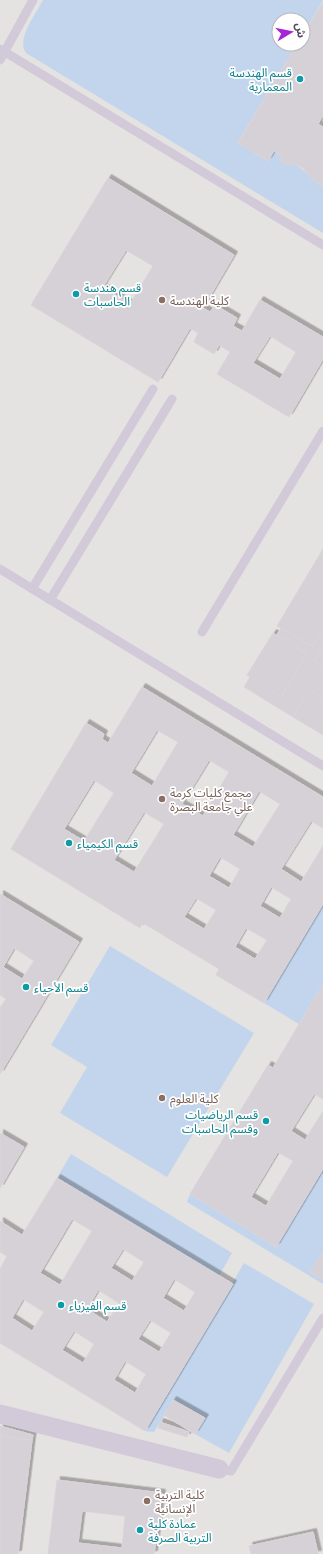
<svg xmlns="http://www.w3.org/2000/svg" width="323" height="1554" viewBox="0 0 323 1554" font-family="Commissioner,'Noto Sans Arabic',sans-serif">
<defs>
<filter id="shadow"><feDropShadow dx="3.5" dy="-3.5" stdDeviation="0" flood-color="#0004"/></filter>
</defs>
<rect width="100%" height="100%" fill="#f2f2f0"/>
<path fill="#e4e3e1" fill-rule="evenodd" d="M0,0h323v1554h-323zM279,20h24v24h-24z"/>
<g fill="#c2d5ec">
<path d="M43,0h280l-20,35v-15h-24v24h18l-59,98 30,19 6,-10 8,5 -2,4 9,6 3,-4c12,7 20,17 31,25v46l-297,-180c-10,-14 10,-39 17,-53z"/>
<polygon points="323,904 323,984 299,1024 264,1003"/>
<polygon points="110,946 254,1033 167,1177 60,1113 87,1067 51,1045"/>
<polygon points="71,1154 232,1253 219,1276 57,1178"/>
<polygon points="323,1169 323,1252 310,1272 323,1280 323,1284 187,1202 190,1194 276,1246"/>
<polygon points="244,1263 314,1304 229,1453 195,1434 205,1418 174,1400 154,1432 145,1431"/>
</g>
<g fill="#d6d0d7" stroke="#dad4db" fill-rule="evenodd" filter="url(#shadow)">
<polygon points="323,2 323,115 318,124 323,127 323,187 309,176 303,168 292,162 289,166 279,160 282,156 274,151 268,161 238,143 297,44 303,44 303,35"/>
<path d="M108,178l126,77 -31,53 7,4 5,-7 22,13 -4,8 9,5 18,-31 63,37v22l-34,58 -72,-43 13,-22 -11,-7 -5,9 -20,-12 4,-9 -8,-5 -32,54 -127,-77zM126,250l27,16 -23,38 -27,-17zM270,336l26,16 -16,27 -27,-16z"/>
<polygon points="323,549 323,630 313,647 277,626"/>
<polygon points="281,628 313,647 323,630 323,647 314,661 323,666 323,699 309,690 293,717 244,687 250,677 281,697 307,654 277,635"/>
<polygon points="273,633 307,654 281,697 247,675"/>
<polygon points="323,647 323,666 314,661"/>
<path d="M142,687l181,110v31l-12,-7 -30,48 20,13 22,-36v58l-59,99 -48,-28 3,-6 -76,-46 -3,5 -129,-79 75,-126 18,11 -2,5 6,4zM157,730l21,12 -26,44 -21,-13zM209,760l20,12 -26,44 -21,-12zM94,780l20,13 -30,48 -20,-12zM259,791l21,13 -27,43 -20,-12zM144,812l20,12 -30,48 -20,-12zM220,857l20,12 -11,19 -20,-12zM271,887l20,12 -11,19 -20,-12zM196,898l20,12 -12,19 -20,-12zM246,928l21,12 -12,19 -20,-12z"/>
<polygon points="309,690 323,699 323,735 293,717"/>
<path d="M0,894l79,48 -79,132v-66l6,-9 -6,-4zM14,948l20,13 -12,18 -19,-12z"/>
<path d="M323,984v93l-1,3h1v19l-9,-5 -23,37 14,9 18,-29v58l-47,78 -86,-53 78,-129 5,3zM278,1152l15,9 -27,45 -15,-9z"/>
<polygon points="0,1133 24,1147 0,1188"/>
<path d="M57,1178l176,106 -88,147 -145,-88v-74l7,-13 -7,-4v-31l22,14zM72,1219l20,12 -32,54 -20,-12zM123,1249l21,13 -12,19 -21,-13zM174,1279l21,13 -11,19 -21,-13zM98,1290l21,13 -12,19 -20,-13zM23,1299l21,13 -12,19 -20,-13zM150,1320l21,13 -12,19 -21,-13zM74,1331l20,13 -11,19 -21,-13zM125,1361l21,13 -11,19 -21,-13z"/>
<polygon points="323,1252 323,1280 310,1272"/>
<polygon points="173,1400 205,1418 195,1434 164,1415"/>
<polygon points="160,1422 189,1432 187,1437 158,1428"/>
<polygon points="0,1426 33,1435 32,1440 0,1436"/>
<polygon points="0,1436 32,1440 18,1554 0,1554"/>
<path d="M57,1480l105,13 -8,61h-106zM82,1511l43,5 -3,32 -44,-5z"/>
<polygon points="313,1532 318,1554 251,1554 249,1546"/>
</g>
<g fill="none" stroke-linecap="round" stroke-linejoin="round">
<g stroke="#d3cad9" stroke-width="9">
<polyline points="0,49 323,245"/>
<polyline points="0,60 33,0"/>
<polyline points="0,569 323,766"/>
<polyline points="32,589 153,389"/>
<polyline points="50,600 172,399"/>
<polyline points="202,632 323,431"/>
<polyline points="219,1469 231,1471 323,1318"/>
</g>
<polyline stroke="#d3cad9" stroke-width="19" points="0,1414 219,1469"/>
</g>
<g fill="#0f9aa8" stroke="#fff" stroke-width="1.5">
<circle cx="300" cy="79" r="4"/>
<circle cx="76" cy="294" r="4"/>
<circle cx="69" cy="843" r="4"/>
<circle cx="26" cy="987" r="4"/>
<circle cx="266" cy="1121" r="4"/>
<circle cx="61" cy="1305" r="4"/>
<circle cx="140" cy="1530" r="4"/>
</g>
<g fill="#8d6e63" stroke="#fff" stroke-width="1.5">
<circle cx="162" cy="300" r="4"/>
<circle cx="162" cy="799" r="4"/>
<circle cx="162" cy="1098" r="4"/>
<circle cx="147" cy="1501" r="4"/>
</g>
<g text-anchor="middle" dominant-baseline="central" stroke-width="3.5" stroke-linejoin="round" paint-order="stroke">
<g font-size="12" fill="#0d838f" stroke="#fff" text-anchor="start">
<text x="292" y="72" text-anchor="end">قسم الهندسة<tspan x="292" dy="14">المعمارية</tspan></text>
<text x="84" y="287">قسم هندسة<tspan x="84" dy="14">الحاسبات</tspan></text>
<text x="77" y="843">قسم الكيمياء</text>
<text x="34" y="987">قسم الأحياء</text>
<text x="258" y="1114" text-anchor="end">قسم الرياضيات<tspan x="258" dy="14">وقسم الحاسبات</tspan></text>
<text x="69" y="1305">قسم الفيزياء</text>
<text x="148" y="1523">عمادة كلية<tspan x="148" dy="14">التربية الصرفة</tspan></text>
</g>
<g font-size="12" fill="#785e54" stroke="#fff" text-anchor="start">
<text x="170" y="300">كلية الهندسة</text>
<text x="170" y="792">مجمع كليات كرمة<tspan x="170" dy="14">علي جامعة البصرة</tspan></text>
<text x="170" y="1098">كلية العلوم</text>
<text x="155" y="1494">كلية التربية<tspan x="155" dy="14">الإنسانية</tspan></text>
</g>
</g>
<g transform="translate(291 32) rotate(80)"><circle r="19" fill="#ffffff" stroke="#bbb6be"/>
<path d="M0-3L7 15L0 10L-7 15Z" fill="#a626d6"/>
<text y="-6" font-size="11" font-weight="bold" text-anchor="middle" fill="#55495c">ش</text>
</g>
</svg>
